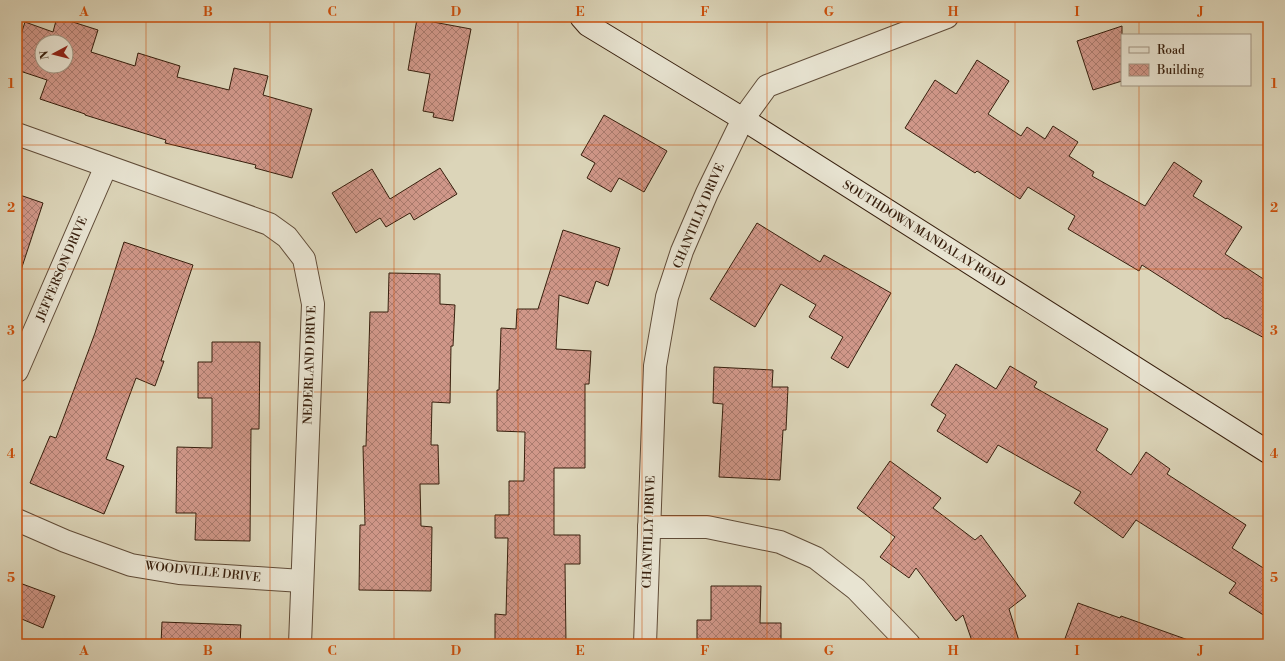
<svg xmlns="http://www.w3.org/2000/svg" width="1285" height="661" viewBox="0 0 1285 661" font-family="'Libre Bodoni',serif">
<defs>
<pattern id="building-cross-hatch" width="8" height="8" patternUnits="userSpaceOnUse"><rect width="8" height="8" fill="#d09789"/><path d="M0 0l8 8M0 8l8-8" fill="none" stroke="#aa7b6e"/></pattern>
</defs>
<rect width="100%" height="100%" fill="#dcd5b9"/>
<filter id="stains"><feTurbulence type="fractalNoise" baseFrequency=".005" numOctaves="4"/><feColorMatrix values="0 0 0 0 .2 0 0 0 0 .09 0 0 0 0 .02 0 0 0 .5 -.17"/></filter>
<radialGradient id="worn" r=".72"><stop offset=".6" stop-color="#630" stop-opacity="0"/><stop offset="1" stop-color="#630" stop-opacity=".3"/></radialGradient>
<g fill="url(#building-cross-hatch)" stroke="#371f0d" fill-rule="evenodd">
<path d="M57,17l41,13 -7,22 44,14 3,-13 42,13 -3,11 52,13 5,-22 34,8 -5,19 49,14 -20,69 -37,-10 1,-3 -91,-22 1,-3 -81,-25v-1l-45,-15 7,-19 -30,-10v-23l8,-25 28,10zM42,42h24v24h-24z"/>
<polygon points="417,19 471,29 453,121 433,117 434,113 423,111 430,74 408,70"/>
<polygon points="1122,26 1122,81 1093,90 1077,41"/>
<polygon points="977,60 1009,81 988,114 1021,136 1027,127 1045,139 1053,126 1078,142 1069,156 1094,172 1092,176 1145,206 1174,162 1202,181 1193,196 1242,227 1225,254 1268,282 1268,340 1227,318 1226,319 1142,265 1139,271 1068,229 1075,216 1028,187 1020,199 977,171 975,173 905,128 935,80 956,94"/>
<polygon points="604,115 667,151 644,192 619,178 611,192 587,178 595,163 581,155"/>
<polygon points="440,168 457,194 414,220 410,213 386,227 380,218 356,233 332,193 372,169 390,199"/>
<polygon points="17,194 43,203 21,270 17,269"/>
<polygon points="757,223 820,262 824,255 891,293 848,368 831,358 843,337 809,317 816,305 781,284 755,327 710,299"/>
<polygon points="563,230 620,248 608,286 596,281 588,304 559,295 556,349 591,351 589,384 585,384 585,468 554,468 554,535 580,535 580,564 565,564 566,644 505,644 505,641 495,641 495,614 506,615 508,538 495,538 495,515 509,515 509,481 524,481 525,432 497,431 497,390 499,390 501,328 516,329 517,309 538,309"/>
<polygon points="124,242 193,265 161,361 164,361 155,386 136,378 106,459 124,466 104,514 30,483 50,436 56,438 95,333"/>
<polygon points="389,273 440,274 440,304 455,305 453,346 451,346 450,403 432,402 431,445 438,445 439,484 420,484 421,526 432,527 431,591 359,590 360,525 365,525 363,446 366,446 370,312 388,312"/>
<polygon points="212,342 260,342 259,429 251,429 250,541 195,540 196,513 176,513 177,447 212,448 212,398 198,398 198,362 212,362"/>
<polygon points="956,364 996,389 1010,366 1037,382 1034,387 1108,429 1096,450 1131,475 1146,452 1170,469 1167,474 1246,525 1232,548 1268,571 1268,618 1229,593 1236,583 1136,520 1123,538 1074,503 1081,492 998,445 987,463 937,431 946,415 931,405"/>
<polygon points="714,367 773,370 772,387 788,387 786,430 783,430 780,480 719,477 723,404 713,403"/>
<polygon points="890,461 941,498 933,508 975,540 981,535 1026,596 1009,609 1020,644 973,644 963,615 956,621 916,568 909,578 880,557 895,537 857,508"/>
<polygon points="17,582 55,596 43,628 17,617"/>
<polygon points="711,586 761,586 760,623 781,623 781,644 697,644 697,620 711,620"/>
<polygon points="1078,603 1120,618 1121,616 1191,641 1190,644 1063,644"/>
<polygon points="162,622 241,625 240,644 161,644"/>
</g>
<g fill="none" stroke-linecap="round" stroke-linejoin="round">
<g stroke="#604c38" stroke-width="24">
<g id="street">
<polyline points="17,134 269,224 287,237 304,259 313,304 300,644"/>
<polyline points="17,371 106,166"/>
<polyline points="17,520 65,541 131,565 179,573 302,581"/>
<polyline points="649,527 707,527 780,542 816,558 856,589 909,644"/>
<polyline points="645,644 655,366 667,297 682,251 707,193 743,119 767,86 947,17"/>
</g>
</g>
<g stroke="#371f0d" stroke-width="24">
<polyline id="secondary" points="581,17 588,25 743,119 1268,452"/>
</g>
<use href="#street" stroke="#e8e4d2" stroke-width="22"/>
<use href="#secondary" stroke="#e8e4d2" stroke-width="22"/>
</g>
<path fill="none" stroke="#cd500c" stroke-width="1" stroke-opacity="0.55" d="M146,17v627M270,17v627M394,17v627M518,17v627M642,17v627M767,17v627M891,17v627M1015,17v627M1139,17v18M1139,85v559M17,145h1251M17,269h1251M17,392h1251M17,516h1251"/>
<g text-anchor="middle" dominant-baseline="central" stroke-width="3" stroke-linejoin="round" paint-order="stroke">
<g font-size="12" fill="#371f0d" stroke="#e8e4d2">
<text transform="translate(699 216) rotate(-67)">CHANTILLY DRIVE</text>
<text transform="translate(924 234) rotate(32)">SOUTHDOWN MANDALAY ROAD</text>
<text transform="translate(62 269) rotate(-67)">JEFFERSON DRIVE</text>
<text transform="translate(310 365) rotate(-88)">NEDERLAND DRIVE</text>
<text transform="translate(649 532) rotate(-88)">CHANTILLY DRIVE</text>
<text transform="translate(203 572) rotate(6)">WOODVILLE DRIVE</text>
</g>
</g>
<rect width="1285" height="661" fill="none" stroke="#dcd5b9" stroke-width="44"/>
<rect x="1121" y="34" width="130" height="52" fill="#e8e4d2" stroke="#a19583"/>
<rect x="1129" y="47" width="20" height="6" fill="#e8e4d2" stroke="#a19583"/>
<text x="1157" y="54" font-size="12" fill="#371f0d">Road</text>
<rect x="1129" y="64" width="20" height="12" fill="url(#building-cross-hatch)" stroke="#a19583"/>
<text x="1157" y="74" font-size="12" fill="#371f0d">Building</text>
<g transform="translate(54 54) rotate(263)"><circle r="19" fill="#e8e4d2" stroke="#a19583"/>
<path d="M0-3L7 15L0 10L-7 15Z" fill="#8f2418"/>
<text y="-6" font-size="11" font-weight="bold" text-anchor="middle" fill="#371f0d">N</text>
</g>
<rect x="22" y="22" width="1241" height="617" fill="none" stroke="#cd500c" stroke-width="1.5"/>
<g font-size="13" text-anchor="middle" font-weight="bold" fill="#cd500c">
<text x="84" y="16">A</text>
<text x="208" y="16">B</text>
<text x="332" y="16">C</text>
<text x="456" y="16">D</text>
<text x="580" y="16">E</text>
<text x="705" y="16">F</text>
<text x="829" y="16">G</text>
<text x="953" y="16">H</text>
<text x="1077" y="16">I</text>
<text x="1201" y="16">J</text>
<text x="11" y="88">1</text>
<text x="1274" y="88">1</text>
<text x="11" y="212">2</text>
<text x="1274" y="212">2</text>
<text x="11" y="335">3</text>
<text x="1274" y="335">3</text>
<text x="11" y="458">4</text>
<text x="1274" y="458">4</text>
<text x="11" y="582">5</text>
<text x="1274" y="582">5</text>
<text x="84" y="655">A</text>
<text x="208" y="655">B</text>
<text x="332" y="655">C</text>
<text x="456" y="655">D</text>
<text x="580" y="655">E</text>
<text x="705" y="655">F</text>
<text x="829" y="655">G</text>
<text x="953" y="655">H</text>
<text x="1077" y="655">I</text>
<text x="1201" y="655">J</text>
</g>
<rect width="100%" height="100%" filter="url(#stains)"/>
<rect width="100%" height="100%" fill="url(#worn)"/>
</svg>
